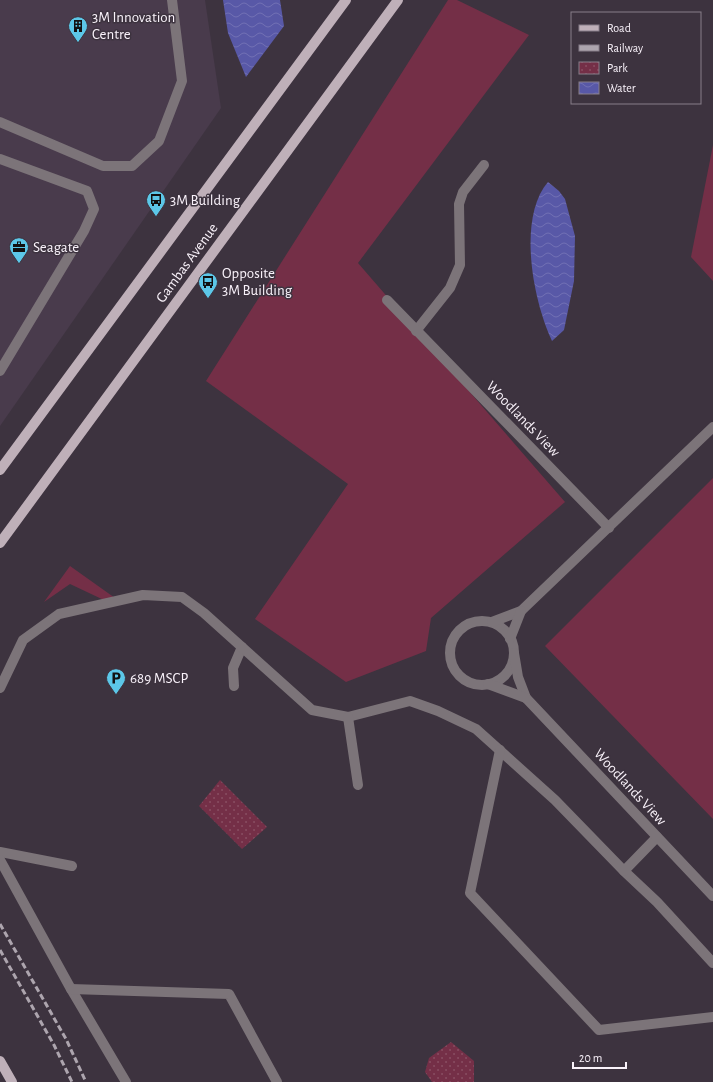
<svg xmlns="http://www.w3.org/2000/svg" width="713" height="1082" viewBox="0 0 713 1082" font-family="'Alegreya Sans',sans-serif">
<defs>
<pattern id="park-dots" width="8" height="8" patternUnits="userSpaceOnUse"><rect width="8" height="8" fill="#742f47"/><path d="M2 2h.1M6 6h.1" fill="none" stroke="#894e62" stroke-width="1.8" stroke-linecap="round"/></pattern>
<pattern id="water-waves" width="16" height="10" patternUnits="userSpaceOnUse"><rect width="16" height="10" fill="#5858a7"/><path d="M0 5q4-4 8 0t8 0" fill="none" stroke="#7170b4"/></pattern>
</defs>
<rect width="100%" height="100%" fill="#3d333f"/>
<polygon fill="#493b4c" points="0,0 205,0 221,108 0,426"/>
<g fill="#742f47">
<polygon points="448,0 457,0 529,35 358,263 565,502 431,618 426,651 346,682 255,619 348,484 206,381"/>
<polygon points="713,145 713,281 691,257"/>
<polygon points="713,478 713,819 545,646"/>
<polygon points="70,566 115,598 106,601 70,584 44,602"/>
</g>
<g fill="url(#park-dots)">
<polygon points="220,780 267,827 242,849 199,806"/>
<polygon points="451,1042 474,1061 474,1082 432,1082 425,1072 429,1058"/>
</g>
<g fill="url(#water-waves)">
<polygon points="223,0 280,0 284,26 246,77 228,33"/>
<path d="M548,182l11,9 6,8 10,37 -1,45 -10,49 -12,11c-19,-40 -35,-123 -4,-159z"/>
</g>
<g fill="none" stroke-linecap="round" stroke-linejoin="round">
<g stroke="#7c7479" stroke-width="10">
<polyline points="0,122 103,166 132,166 159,141 182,81 172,0"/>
<polyline points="0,159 87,191 94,209 84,231 0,371"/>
<polyline points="416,331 450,288 460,265 459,204 463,192 484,165"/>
<polyline points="234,686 233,668 242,647"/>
<polyline points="0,688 23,640 59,614 143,595 182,597 204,613 312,710 348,717 410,701 438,711 476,729 555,800 624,871 657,902 713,963"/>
<polyline points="348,717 358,785"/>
<polyline points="500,750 470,893 599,1030 713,1017"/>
<polyline points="0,852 72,866"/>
<polyline points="0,860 71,989 126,1082"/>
<polyline points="624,871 657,837"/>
<polyline points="71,989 229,994 277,1082"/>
</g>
<g stroke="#7c7479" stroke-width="10">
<polyline points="387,300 609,528"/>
<circle cx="482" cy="653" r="32"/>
<polyline points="492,622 521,611 713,427"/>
<polyline points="510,639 521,611"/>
<polyline points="514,653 518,677 526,698 713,896"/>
<polyline points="488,684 526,698"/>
</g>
<g stroke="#bfb0b9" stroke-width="10">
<polyline points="0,470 346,0"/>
<polyline points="0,543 398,0"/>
<polyline points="0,1061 12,1082"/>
</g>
<g stroke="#ada5ae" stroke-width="3" stroke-dasharray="6 3" stroke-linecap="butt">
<polyline points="0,924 66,1039 86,1082"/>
<polyline points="0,950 54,1045 72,1082"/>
</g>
</g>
<defs>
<g id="building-pin" transform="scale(1)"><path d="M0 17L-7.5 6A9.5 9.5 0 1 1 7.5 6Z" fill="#5cc7e8" stroke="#3d333f"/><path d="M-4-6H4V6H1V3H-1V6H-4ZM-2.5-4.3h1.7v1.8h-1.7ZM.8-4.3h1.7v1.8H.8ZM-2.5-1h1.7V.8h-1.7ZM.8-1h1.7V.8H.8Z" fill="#111"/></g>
<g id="bus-pin" transform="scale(1)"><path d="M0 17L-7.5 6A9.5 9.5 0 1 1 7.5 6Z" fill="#5cc7e8" stroke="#3d333f"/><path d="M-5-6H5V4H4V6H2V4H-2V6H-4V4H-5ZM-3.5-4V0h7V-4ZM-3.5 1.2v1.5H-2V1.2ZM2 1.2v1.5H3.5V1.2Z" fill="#111"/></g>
<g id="office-pin" transform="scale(1)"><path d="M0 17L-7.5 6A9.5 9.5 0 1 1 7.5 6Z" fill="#5cc7e8" stroke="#3d333f"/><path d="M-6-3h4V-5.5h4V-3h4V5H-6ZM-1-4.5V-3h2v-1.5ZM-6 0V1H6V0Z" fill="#111"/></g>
<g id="parking-pin" transform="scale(1)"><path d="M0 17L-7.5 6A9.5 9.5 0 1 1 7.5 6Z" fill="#5cc7e8" stroke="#3d333f"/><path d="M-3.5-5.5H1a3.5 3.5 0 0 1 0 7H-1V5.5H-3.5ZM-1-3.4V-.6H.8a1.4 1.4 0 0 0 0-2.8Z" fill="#111"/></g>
</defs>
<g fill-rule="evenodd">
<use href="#building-pin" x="78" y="26"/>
<use href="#bus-pin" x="156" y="200"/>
<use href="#office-pin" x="19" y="247"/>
<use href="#bus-pin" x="208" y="282"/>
<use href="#parking-pin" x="116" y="678"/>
</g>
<g text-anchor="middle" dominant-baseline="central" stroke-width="3" stroke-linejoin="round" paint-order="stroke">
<g font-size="15" fill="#f9f2fa" stroke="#3d333f" text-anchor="start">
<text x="92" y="17">3M Innovation<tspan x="92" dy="17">Centre</tspan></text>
<text x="170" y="200">3M Building</text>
<text x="33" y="247">Seagate</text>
<text x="222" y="273">Opposite<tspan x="222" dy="17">3M Building</tspan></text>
<text x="130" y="678">689 MSCP</text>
</g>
<g font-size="15" fill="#f9f2fa" stroke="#3d333f">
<text transform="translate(187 263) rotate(-54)">Gambas Avenue</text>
<text transform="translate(523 419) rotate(46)">Woodlands View</text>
<text transform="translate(630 787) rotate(47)">Woodlands View</text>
</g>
</g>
<rect x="571" y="12" width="130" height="92" fill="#3d333f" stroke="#887f8a"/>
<rect x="579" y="25" width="20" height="6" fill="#bfb0b9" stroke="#887f8a"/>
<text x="607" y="32" font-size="12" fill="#f9f2fa">Road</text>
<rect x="579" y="45" width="20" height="6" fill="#ada5ae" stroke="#887f8a"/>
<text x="607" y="52" font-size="12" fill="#f9f2fa">Railway</text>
<rect x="579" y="62" width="20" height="12" fill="url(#park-dots)" stroke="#887f8a"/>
<text x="607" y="72" font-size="12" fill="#f9f2fa">Park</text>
<rect x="579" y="82" width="20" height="12" fill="url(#water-waves)" stroke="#887f8a"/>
<text x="607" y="92" font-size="12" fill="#f9f2fa">Water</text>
<path d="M573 1062v6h53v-6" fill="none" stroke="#f9f2fa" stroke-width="2"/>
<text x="579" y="1062" font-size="12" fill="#f9f2fa" stroke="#3d333f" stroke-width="3" paint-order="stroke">20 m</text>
</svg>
